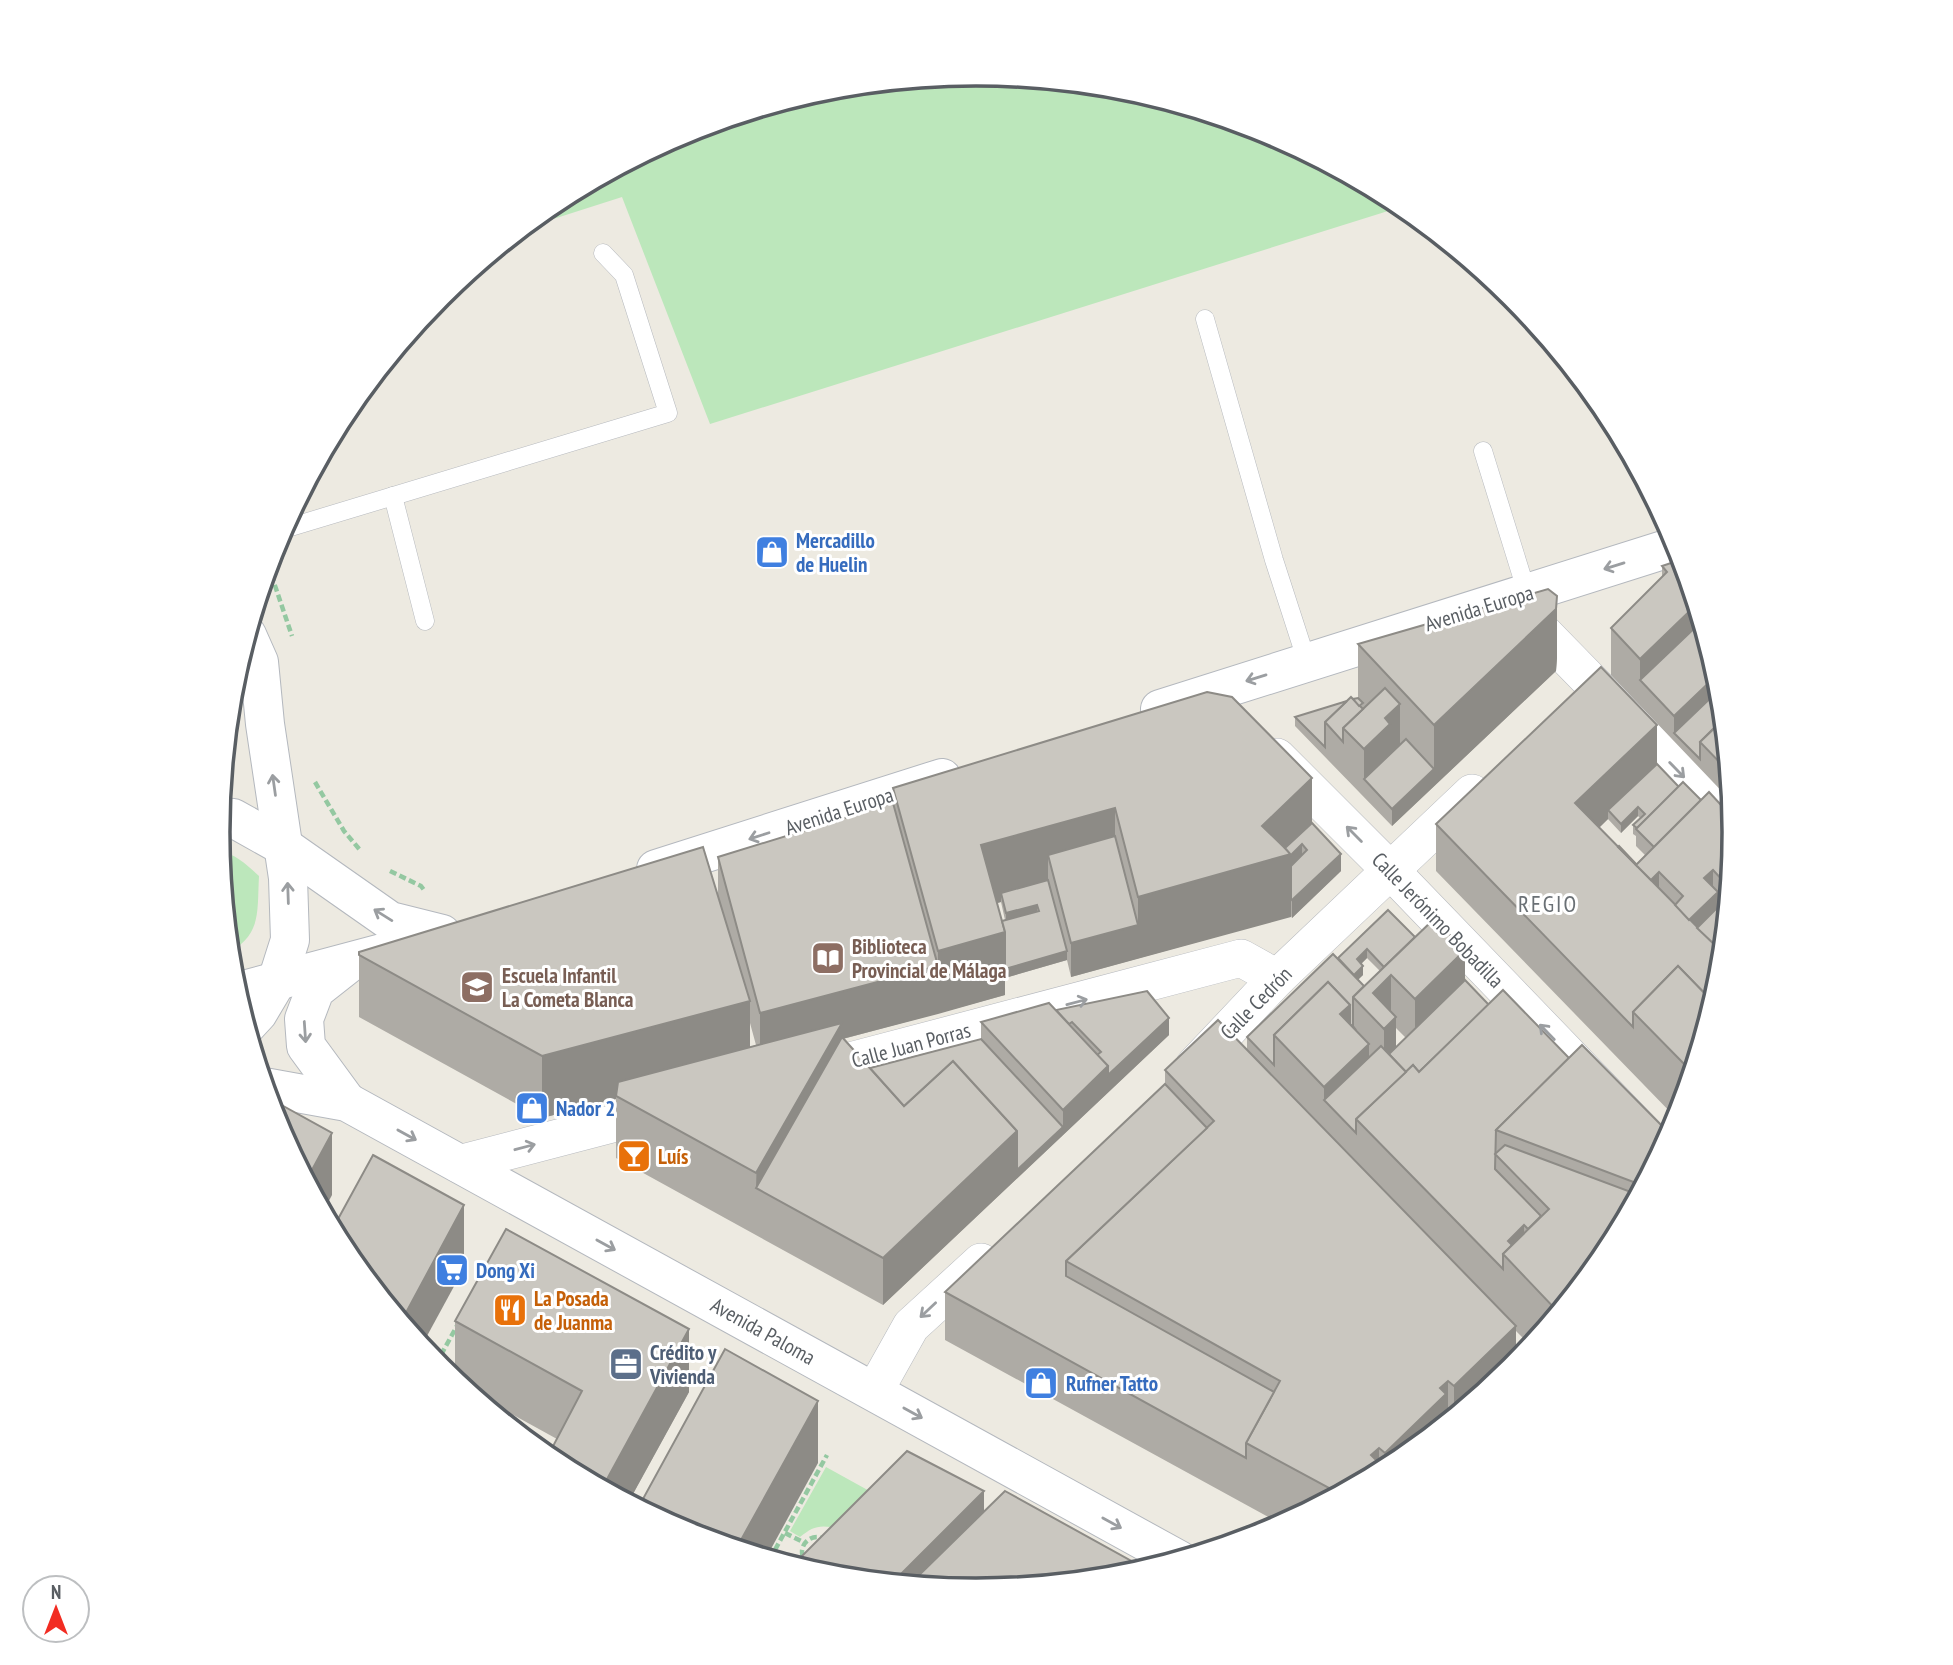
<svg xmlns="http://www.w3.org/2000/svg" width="1953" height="1665" viewBox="0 0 1953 1665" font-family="'PT Sans Narrow',sans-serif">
<rect width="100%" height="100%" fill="#edeae1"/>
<g fill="#bce7bb">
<polygon points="977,74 1125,88 1267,131 1404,206 710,424 622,197 522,229 555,201 686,131 829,88"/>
<path d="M219,851c17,3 28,14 40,25 -2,34 3,59 -30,76z"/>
<path d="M826,1467l76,42 -71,18c-14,-2 -20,1 -31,10l-10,-6z"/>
</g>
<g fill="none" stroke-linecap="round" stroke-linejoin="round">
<g stroke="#b6b9be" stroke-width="19">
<g id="service">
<polyline points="1205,319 1274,560 1307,662"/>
<polyline points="1483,451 1527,593"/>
<polyline points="393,496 425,621"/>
<polyline points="281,530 668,413 624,275 603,253"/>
</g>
</g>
<g stroke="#b6b9be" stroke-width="38">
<g id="minor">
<polyline points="1523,612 1735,829"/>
<polyline points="1277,757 1391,871 1662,1152"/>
<polyline points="1194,1066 1277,978 1472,793"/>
<polyline points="812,1071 1241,958 1277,978"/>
<polyline points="459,1164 665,1110"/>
<polyline points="874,1392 911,1326 981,1262"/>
</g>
</g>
<g stroke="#b4b8be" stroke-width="40">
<g id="secondary">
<polyline points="1160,709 1679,545"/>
<polyline points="219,817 233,818 283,846 390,921 442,934"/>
<polyline points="656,869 942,778"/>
<polyline points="236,992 408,946"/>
<polyline points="246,1026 258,1013 277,981 290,940 288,878 265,724 259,662 247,635"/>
<polyline points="264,1087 347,1102 1179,1560"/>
<polyline points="347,1102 306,1046 304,1019 315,990 348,964"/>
</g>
</g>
<g stroke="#94c8a1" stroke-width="4.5" stroke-dasharray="7 3.5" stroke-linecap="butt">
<polyline points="268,565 292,636"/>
<polyline points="315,782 344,831 360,850"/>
<polyline points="390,871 421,886 424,890"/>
<polyline points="436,1364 458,1324"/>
<polyline points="785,1533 805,1543"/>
<circle cx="817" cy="1552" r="15"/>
<polyline points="770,1559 827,1455"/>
</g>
<use href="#service" stroke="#fff" stroke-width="18"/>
<use href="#minor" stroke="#fff" stroke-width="37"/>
<use href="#secondary" stroke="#fff" stroke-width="38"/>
</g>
<g fill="#aeaba5" fill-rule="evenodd">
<polygon points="1683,559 1721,685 1732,802 1611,675 1611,628 1662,577 1662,566"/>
<polygon points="1358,644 1557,658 1556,671 1392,826 1295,726 1295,717 1358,698"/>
<path d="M1657,764l22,23 22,13 33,19 -13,162 -43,139 -242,-249v-47zM1638,816l2,2 -7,7v9l3,2v10l9,9 -9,9 -37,-36 9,-9 13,14z"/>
<path d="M893,788l419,35 29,48 -49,47 -1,-2 -220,61 -4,-17 -62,18v17l-162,44 27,29 111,-29v-17l75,-12 113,25 -286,270 -267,-147v-59l-74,19 -183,-101v-65l359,-57v-38l175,-54zM1001,902l4,18 -3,1 -5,-18zM750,1023l6,22 -6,2z"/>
<path d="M1388,910l27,27 50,43 24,25 80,53 102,77 -64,120 -75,92 -16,-16v34l-3,4 -115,95 -115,61 -338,-185v-48l220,-208v-14l82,-20v-13l91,-79zM1367,958l13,13 -16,15 -6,-7 5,-4 -2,-11zM1396,1028l10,10 -10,9z"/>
<polygon points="455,1321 689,1392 628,1503 554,1463 551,1460 551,1450 557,1439 459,1385 455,1382"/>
</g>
<g fill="#8d8b86">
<polygon points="1557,596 1557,658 1556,671 1392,826 1392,809 1434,769 1434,725"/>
<polygon points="1697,604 1708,641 1640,680 1640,706 1640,659"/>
<polygon points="1718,674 1721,685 1722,696 1674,733 1674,716"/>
<polygon points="1400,704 1400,751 1364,779 1364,749 1385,718"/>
<polygon points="1657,725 1657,772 1608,810 1608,819 1580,846 1575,803"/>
<polygon points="1312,778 1312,841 1302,844 1302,862 1291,873 1291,917 1071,977 1071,943 1138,925 1138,897 1262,826"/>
<polygon points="1638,807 1638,816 1621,833 1621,824"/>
<polygon points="1115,808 1115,870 1048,855 1048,889 1001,893 1001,902 983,907 981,845"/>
<polygon points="1341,854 1341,871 1292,918 1292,900"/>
<polygon points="1713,870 1713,897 1718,892 1718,926 1692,952 1683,926 1704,878"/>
<polygon points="1659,872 1659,906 1645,886"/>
<polygon points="1731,879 1727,917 1726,918 1726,884"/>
<polygon points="1037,905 1037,914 1006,922 1006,913"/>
<polygon points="1005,932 1067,951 1067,960 1005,978 1005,995 938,1014 938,951"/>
<polygon points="1367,949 1367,958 1357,968 1357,959"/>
<polygon points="1465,950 1465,998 1415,1047 1415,999"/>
<polygon points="938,966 938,1014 842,1039 756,1188 760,1060 760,1013"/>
<polygon points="1363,966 1363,975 1350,988 1350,979"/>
<polygon points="1391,975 1391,1022 1396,1017 1396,1064 1384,1066 1384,1029 1373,993"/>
<polygon points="750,1001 750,1063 616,1096 616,1099 542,1118 542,1056"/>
<polygon points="1350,1005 1350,1035 1340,1014"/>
<polygon points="1169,1018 1169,1035 883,1305 883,1258 1017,1131 1063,1127 1063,1110 1108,1066"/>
<polygon points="1369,1044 1369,1091 1324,1100 1324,1087"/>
<polygon points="332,1133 332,1195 323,1212 306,1181"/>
<polygon points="464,1205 464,1268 421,1347 401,1322"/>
<polygon points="1524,1225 1524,1273 1508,1241"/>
<polygon points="1516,1326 1516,1365 1513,1369 1454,1418 1454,1386"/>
<polygon points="689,1329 689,1392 628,1503 606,1491 606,1481"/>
<polygon points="1448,1381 1448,1423 1398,1464 1385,1470 1385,1453 1440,1388"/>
<polygon points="818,1401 818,1463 766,1558 736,1549"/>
<polygon points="1379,1448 1379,1474 1346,1492 1371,1455"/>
<polygon points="984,1491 984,1553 948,1589 892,1583"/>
<polygon points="1135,1563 1135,1574 1120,1577"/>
</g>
<g fill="#cac7c0" stroke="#8d8b86" stroke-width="2">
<polygon points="1683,559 1697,604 1640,659 1611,628 1667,572 1662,566"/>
<polygon points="1548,589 1557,596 1556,609 1434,725 1358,644"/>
<polygon points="1702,621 1718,674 1674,716 1640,680"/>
<polygon points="1601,667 1657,725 1575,803 1715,945 1725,935 1721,981 1714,1003 1678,966 1633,1012 1633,1027 1436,824"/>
<polygon points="1385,688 1400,704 1385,718 1390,724 1364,749 1343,728"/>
<polygon points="1721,688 1724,715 1719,720 1720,722 1700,742 1700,759 1674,733"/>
<polygon points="1207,692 1232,697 1312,778 1262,826 1291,854 1138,897 1115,808 981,845 1005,932 938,951 893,788"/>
<polygon points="1351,697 1363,709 1343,728 1343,742 1325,722"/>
<polygon points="1358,698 1363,703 1359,706 1353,699"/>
<polygon points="1347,701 1325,722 1325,747 1295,717"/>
<polygon points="1724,719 1730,773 1700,742"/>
<polygon points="1406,739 1434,769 1392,809 1364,779"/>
<polygon points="1657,764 1679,787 1637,828 1633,825 1645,814 1638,807 1621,824 1608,810"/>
<polygon points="1683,782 1701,800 1654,847 1636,829"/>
<polygon points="1709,792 1734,819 1735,833 1731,879 1726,884 1713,870 1704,878 1718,892 1689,920 1675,905 1683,896 1659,872 1651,880 1636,865"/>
<polygon points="893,803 938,966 760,1013 718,857"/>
<polygon points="1312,823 1341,854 1292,900 1291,899 1291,866 1307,850 1302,844 1291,855 1285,848"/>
<polygon points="1115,836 1138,925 1071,943 1048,855"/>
<polygon points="1619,846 1636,864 1636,865 1618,847"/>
<polygon points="703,847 750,1001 542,1056 359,955 359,952"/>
<polygon points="1048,880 1067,951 1005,969 1005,932 1002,921 1039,911 1037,905 1006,913 1001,893"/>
<polygon points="1729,896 1725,935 1715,945 1697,928"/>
<polygon points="1388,910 1415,937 1384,967 1367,949 1357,959 1363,966 1354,975 1338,958"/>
<polygon points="1434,919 1465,950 1415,999 1391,975 1373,993 1396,1017 1384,1029 1353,997"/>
<polygon points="1333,954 1364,986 1353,997 1353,1026 1356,1030 1350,1024 1350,1005 1328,982 1274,1035 1274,1065 1247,1037"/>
<polygon points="1678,966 1714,1003 1693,1073 1633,1012"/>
<polygon points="1465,980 1489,1005 1419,1072 1413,1065 1406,1072 1389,1054"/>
<polygon points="1328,982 1350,1005 1340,1014 1369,1044 1324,1087 1274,1035"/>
<polygon points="1503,990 1569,1058 1496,1130 1495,1169 1541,1216 1528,1229 1524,1225 1508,1241 1512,1245 1503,1254 1503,1269 1356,1119 1413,1065 1419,1072"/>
<polygon points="1147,991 1169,1018 1108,1075 1108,1066 1097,1055 1101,1052 1072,1022 1069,1024 1056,1010"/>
<polygon points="1049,1003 1108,1066 1063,1110 981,1022"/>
<polygon points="1218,1020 1516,1326 1454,1386 1448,1381 1440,1388 1446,1394 1385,1453 1379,1448 1371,1455 1377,1461 1346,1492 1340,1494 1246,1443 1280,1381 1066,1261 1214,1121 1165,1070"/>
<polygon points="842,1023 756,1173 616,1096 618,1082"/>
<polygon points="842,1037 904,1106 953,1061 1017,1131 883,1258 756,1188"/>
<polygon points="981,1039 1063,1127 1017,1170 1017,1131 953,1061 904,1106 870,1068"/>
<polygon points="1582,1045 1671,1135 1644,1186 1496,1130"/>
<polygon points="1381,1046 1406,1072 1356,1119 1356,1133 1324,1100"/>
<polygon points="1165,1084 1207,1128 1066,1261 1066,1276 1274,1392 1246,1443 1246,1458 945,1292"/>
<polygon points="267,1097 332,1133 306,1181 275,1123"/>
<polygon points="1505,1145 1639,1195 1607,1255 1559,1313 1503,1254 1549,1209 1495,1154"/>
<polygon points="373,1155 464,1205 401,1322 345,1254 332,1230"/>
<polygon points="506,1229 689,1329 606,1481 551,1450 582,1391 455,1321"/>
<polygon points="725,1349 818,1401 736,1549 686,1534 638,1508"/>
<polygon points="424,1350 434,1356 431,1359"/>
<polygon points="907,1451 984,1491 892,1583 828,1577 792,1566"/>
<polygon points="1005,1491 1135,1563 1120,1577 976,1591 909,1585"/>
</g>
<defs><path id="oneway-shaft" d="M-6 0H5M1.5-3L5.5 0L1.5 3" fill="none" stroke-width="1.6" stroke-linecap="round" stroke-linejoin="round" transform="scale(1.75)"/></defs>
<g stroke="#9b9ea1">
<use href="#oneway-shaft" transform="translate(1614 566) rotate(163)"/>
<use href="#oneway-shaft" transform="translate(1256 678) rotate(163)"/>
<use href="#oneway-shaft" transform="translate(1677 770) rotate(46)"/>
<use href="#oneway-shaft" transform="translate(274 785) rotate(-98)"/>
<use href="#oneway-shaft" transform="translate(1354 834) rotate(-135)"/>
<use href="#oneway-shaft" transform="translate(759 836) rotate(162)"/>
<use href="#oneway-shaft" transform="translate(288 893) rotate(-92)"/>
<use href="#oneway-shaft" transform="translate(383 915) rotate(-148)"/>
<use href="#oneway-shaft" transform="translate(1077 1002) rotate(-15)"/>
<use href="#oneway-shaft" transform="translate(305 1032) rotate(86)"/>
<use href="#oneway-shaft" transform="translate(1547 1032) rotate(-134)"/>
<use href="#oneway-shaft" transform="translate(407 1135) rotate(29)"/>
<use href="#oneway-shaft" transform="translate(525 1147) rotate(-15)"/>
<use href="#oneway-shaft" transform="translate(606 1245) rotate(29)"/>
<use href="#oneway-shaft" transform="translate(928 1310) rotate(137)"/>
<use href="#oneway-shaft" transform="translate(913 1413) rotate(29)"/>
<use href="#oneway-shaft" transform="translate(1112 1523) rotate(29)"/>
</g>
<defs>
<g id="shop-square" transform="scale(1.75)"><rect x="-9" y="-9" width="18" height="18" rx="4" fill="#3f7fe0" stroke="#fff"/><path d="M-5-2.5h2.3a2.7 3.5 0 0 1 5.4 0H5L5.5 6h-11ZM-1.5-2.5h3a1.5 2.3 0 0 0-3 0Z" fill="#fff"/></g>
<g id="library-square" transform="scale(1.75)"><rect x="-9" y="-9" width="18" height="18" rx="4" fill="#8d6e63" stroke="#fff"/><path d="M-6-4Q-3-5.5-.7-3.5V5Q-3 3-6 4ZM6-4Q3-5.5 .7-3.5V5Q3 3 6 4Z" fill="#fff"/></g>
<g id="school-square" transform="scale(1.75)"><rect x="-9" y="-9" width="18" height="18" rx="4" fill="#8d6e63" stroke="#fff"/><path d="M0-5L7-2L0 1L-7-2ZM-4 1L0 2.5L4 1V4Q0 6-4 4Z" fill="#fff"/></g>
<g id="bar-square" transform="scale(1.75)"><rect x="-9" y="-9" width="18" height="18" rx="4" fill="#e8710a" stroke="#fff"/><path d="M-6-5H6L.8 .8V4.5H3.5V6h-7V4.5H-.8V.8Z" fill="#fff"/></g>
<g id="supermarket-square" transform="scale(1.75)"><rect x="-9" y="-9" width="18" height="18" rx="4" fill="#3f7fe0" stroke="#fff"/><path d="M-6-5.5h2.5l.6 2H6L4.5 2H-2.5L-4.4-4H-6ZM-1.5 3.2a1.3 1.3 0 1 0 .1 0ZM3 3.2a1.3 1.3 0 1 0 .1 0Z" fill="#fff"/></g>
<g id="restaurant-square" transform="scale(1.75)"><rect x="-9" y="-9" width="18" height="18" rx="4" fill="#e8710a" stroke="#fff"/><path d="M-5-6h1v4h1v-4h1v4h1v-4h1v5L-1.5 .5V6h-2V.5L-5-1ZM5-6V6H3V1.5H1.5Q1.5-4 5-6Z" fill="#fff"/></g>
<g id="office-square" transform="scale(1.75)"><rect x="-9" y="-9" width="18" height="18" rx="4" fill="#5c6f8a" stroke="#fff"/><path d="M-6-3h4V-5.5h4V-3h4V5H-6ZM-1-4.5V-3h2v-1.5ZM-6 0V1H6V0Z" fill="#fff"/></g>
</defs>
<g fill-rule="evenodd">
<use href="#shop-square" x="772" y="552"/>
<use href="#library-square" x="828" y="958"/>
<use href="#school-square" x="477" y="987"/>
<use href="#shop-square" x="532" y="1108"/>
<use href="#bar-square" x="634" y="1156"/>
<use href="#supermarket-square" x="452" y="1270"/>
<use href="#restaurant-square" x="510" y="1310"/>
<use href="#office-square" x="626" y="1364"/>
<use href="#shop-square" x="1041" y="1383"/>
</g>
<g text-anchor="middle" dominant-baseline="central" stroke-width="6" stroke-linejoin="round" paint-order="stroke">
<g font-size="21" font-weight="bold" fill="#366cbe" stroke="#fff" text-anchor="start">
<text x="796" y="540">Mercadillo<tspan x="796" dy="24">de Huelin</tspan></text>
<text x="556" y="1108">Nador 2</text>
<text x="476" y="1270">Dong Xi</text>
<text x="1066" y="1383">Rufner Tatto</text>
</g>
<g font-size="21" fill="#595e63" stroke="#fff">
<text transform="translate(1479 608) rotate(-17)">Avenida Europa</text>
<text transform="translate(839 811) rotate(-18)">Avenida Europa</text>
<text transform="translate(1438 920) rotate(46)">Calle Jerónimo Bobadilla</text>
<text transform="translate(1256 1003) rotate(-46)">Calle Cedrón</text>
<text transform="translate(911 1045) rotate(-15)">Calle Juan Porras</text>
<text transform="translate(763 1331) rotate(29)">Avenida Paloma</text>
</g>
<g font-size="21" font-weight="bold" fill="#785e54" stroke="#fff" text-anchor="start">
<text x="852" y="946">Biblioteca<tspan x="852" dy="24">Provincial de Málaga</tspan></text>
<text x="502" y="975">Escuela Infantil<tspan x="502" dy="24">La Cometa Blanca</tspan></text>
</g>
<g font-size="21" font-weight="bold" fill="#c56008" stroke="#fff" text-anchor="start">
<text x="658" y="1156">Luís</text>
<text x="534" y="1298">La Posada<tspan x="534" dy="24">de Juanma</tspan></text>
</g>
<g font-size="21" font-weight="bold" fill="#4e5e75" stroke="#fff" text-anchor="start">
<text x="650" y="1352">Crédito y<tspan x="650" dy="24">Vivienda</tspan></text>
</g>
<g font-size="23" letter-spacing="2" fill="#6a7075" stroke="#fff">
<text x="1548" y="903">REGIO</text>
</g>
</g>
<path d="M0 0H1953V1665H0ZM230 832a746 746 0 1 1 1492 0a746 746 0 1 1-1492 0Z" fill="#fff" fill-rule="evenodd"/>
<path fill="none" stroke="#595e63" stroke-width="3.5" d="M230 832a746 746 0 1 1 1492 0a746 746 0 1 1-1492 0Z"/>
<g transform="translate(56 1609)"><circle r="33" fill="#ffffff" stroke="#bdbfc1" stroke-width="2"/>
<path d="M0-5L12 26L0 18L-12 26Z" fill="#f22c22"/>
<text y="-10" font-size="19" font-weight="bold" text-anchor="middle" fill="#595e63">N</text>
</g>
</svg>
